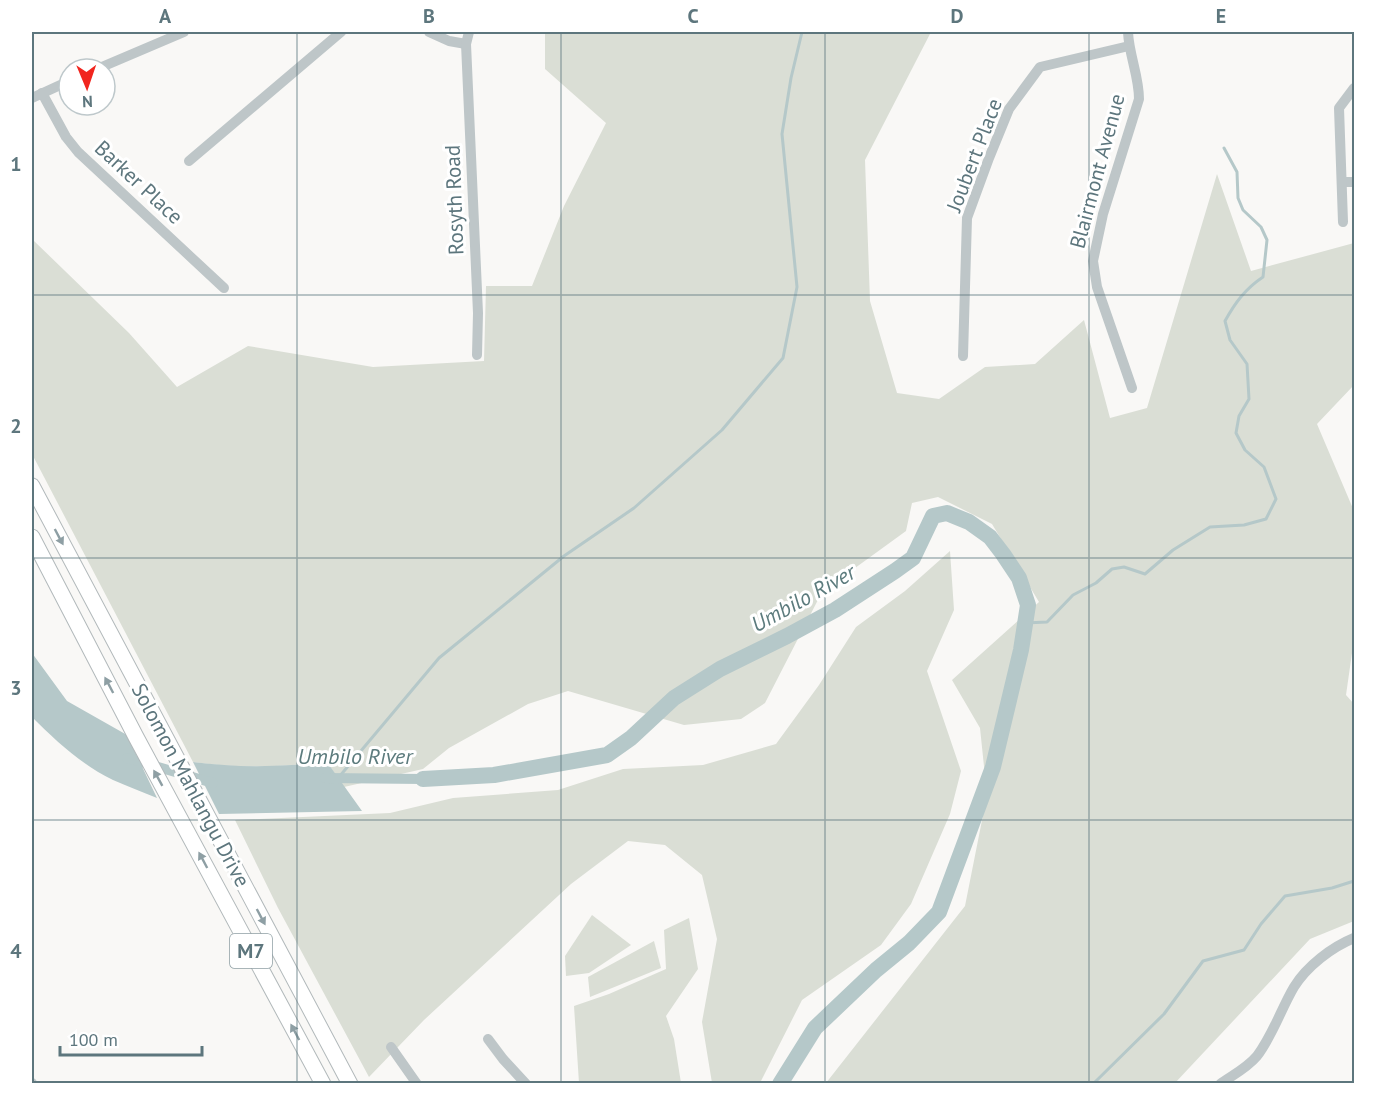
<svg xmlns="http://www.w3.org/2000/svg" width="1386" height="1115" viewBox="0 0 1386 1115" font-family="'PT Sans',sans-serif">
<rect width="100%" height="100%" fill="#f9f8f6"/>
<g fill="#daded5">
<path d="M545,32h386l-66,128 5,141 27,92 42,6 46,-32 50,-3 49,-44 26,98 37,-10 70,-234 34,97 103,-28v142l-37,39 37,87v134l-1,1 -7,49 8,9v217l-44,18 -135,144h-349l139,-177 22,-111 -7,-67 -28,-48 87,-78 -47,-78 -54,-27 -26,6 -6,28 -84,61 -57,111 -24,16 -57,6 -116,-34 -40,13 -79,44 -26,21 -79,18 -17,-25c-48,5 -87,7 -134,0l-161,-308v-215l97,94 48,54 71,-41 125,21 111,-6 2,-75h46l32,-80 42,-83 -61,-54z"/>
<polygon points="950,551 954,610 927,671 961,771 950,814 911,904 881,945 802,1000 760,1083 712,1083 702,1022 717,939 702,875 665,845 628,841 571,884 424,1020 369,1077 278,908 235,820 390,813 453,798 558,790 623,769 703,765 776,744 819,685 856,627 905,591"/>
<polygon points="592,915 631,945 589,973 566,976 565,956"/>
<polygon points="689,918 698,969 666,1016 674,1039 681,1083 579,1083 574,1006 609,994 666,969 664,930"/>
<polygon points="654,941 661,968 590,997 588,977"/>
</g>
<g fill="#b5c8c9">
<path d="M32,653l35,48 60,34 30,63c-15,-6 -30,-12 -44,-18 -31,-15 -57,-39 -81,-63z"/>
<path d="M193,762c44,6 89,5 134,0l35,49 -143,3z"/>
</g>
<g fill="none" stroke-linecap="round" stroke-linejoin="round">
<g stroke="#b5c8c9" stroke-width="3">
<path d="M1025,623l22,-1 26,-27 23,-12 16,-14 12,-2 21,7 28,-24 37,-23 34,-2 22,-6 10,-20 -12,-32 -19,-17 -9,-17 3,-17 10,-17 -2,-35 -17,-24 -5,-19c10,-18 20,-32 38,-44l4,-37 -6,-13 -18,-17 -5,-12 -1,-26 -13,-24"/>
<polyline points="339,777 439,658 564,556 634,508 722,430 783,358 797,287 782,134 791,78 802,32"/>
<polyline points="1093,1084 1164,1014 1203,961 1244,950 1261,924 1285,896 1332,888 1354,881"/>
</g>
<g stroke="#b5c8c9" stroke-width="10">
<polyline points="127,758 213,783"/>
<polyline points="325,778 423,779"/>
</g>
<polyline stroke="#b5c8c9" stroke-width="16" points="423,779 494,775 607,755 631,738 674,698 720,669 787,636 835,610 895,571 913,558 933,516 947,513 969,522 990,537 1003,554 1019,578 1028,605 1021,650 993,767 939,912 909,943 876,970 815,1028 780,1084"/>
<g stroke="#b2b9bb" stroke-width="17">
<g id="highway">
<polyline points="32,486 350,1084"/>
<polyline points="32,537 136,737 323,1084"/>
</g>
</g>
<g stroke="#bec6c8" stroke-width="10">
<polyline points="429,32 449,41 466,44 469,32"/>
<path d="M1128,32c1,23 11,44 11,67l-36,115 -10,47 4,26 35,101"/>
<polyline points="466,44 478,313 477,355"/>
<polyline points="97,69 184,32"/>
<polyline points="42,93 66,137 78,152 224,288"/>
<polyline points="32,98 69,81"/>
<polyline points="189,161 341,32"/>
<polyline points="1342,182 1354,182"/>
<polyline points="1343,222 1339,108 1354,88"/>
<polyline points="963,356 967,218 989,158 1009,109 1040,67 1129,46"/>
<polyline points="488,1039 503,1059 526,1084"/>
<polyline points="391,1047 417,1084"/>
<polyline points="32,1083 32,1084"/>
<path d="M1220,1084c13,-9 27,-16 37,-28 16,-21 24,-47 37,-69 13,-21 38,-40 60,-49"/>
</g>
<use href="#highway" stroke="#fff" stroke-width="15"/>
</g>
<defs><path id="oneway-solid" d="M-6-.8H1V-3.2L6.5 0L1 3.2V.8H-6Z" transform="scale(1.5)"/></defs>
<g fill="#8e9fa4">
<use href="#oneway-solid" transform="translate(59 537) rotate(62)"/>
<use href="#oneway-solid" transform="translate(109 685) rotate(-118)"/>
<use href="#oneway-solid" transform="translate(158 778) rotate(-119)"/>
<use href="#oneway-solid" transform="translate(203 860) rotate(-118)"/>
<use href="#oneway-solid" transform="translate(261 917) rotate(62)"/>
<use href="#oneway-solid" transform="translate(295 1032) rotate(-118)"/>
</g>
<path fill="none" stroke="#5d767d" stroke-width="1.5" stroke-opacity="0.55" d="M297,32v1052M561,32v1052M825,32v1052M1089,32v1052M32,295h1322M32,558h1322M32,820h1322"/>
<g text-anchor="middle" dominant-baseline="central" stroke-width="6" stroke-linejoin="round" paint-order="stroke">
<rect fill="#fff" stroke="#8e9fa4" stroke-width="1.5" x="230" y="934" width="42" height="34" rx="4.5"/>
<g font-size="20" font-weight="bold" fill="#5d767d">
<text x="251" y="951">M7</text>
</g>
<g font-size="21" fill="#5d767d" stroke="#fff">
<text transform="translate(974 155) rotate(-69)">Joubert Place</text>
<text transform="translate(1097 171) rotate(-75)">Blairmont Avenue</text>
<text transform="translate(139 182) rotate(43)">Barker Place</text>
<text transform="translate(454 200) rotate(-92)">Rosyth Road</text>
<text transform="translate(191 785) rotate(62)">Solomon Mahlangu Drive</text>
</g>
<g font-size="22" font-style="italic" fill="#5c7b7d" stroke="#fff">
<text transform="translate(803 598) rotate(-29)">Umbilo River</text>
<text x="355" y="756">Umbilo River</text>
</g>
</g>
<rect width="1386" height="1115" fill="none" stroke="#ffffff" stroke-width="66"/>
<g transform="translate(87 87) rotate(178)"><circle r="28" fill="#ffffff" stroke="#bec8cb" stroke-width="1.5"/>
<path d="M0-4.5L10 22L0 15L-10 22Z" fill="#f1251e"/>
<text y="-9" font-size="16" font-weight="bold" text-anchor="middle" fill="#5d767d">N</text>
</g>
<path d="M60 1046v9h142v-9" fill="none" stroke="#5d767d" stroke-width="3"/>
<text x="69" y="1046" font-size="18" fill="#5d767d" stroke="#ffffff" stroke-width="4.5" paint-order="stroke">100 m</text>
<rect x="33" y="33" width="1320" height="1049" fill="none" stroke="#5d767d" stroke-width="2"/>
<g font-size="20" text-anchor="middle" font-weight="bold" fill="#5d767d">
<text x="165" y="23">A</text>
<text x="429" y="23">B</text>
<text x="693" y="23">C</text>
<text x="957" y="23">D</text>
<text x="1221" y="23">E</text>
<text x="16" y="171">1</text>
<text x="16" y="433">2</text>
<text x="16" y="695">3</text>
<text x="16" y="958">4</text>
</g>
</svg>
